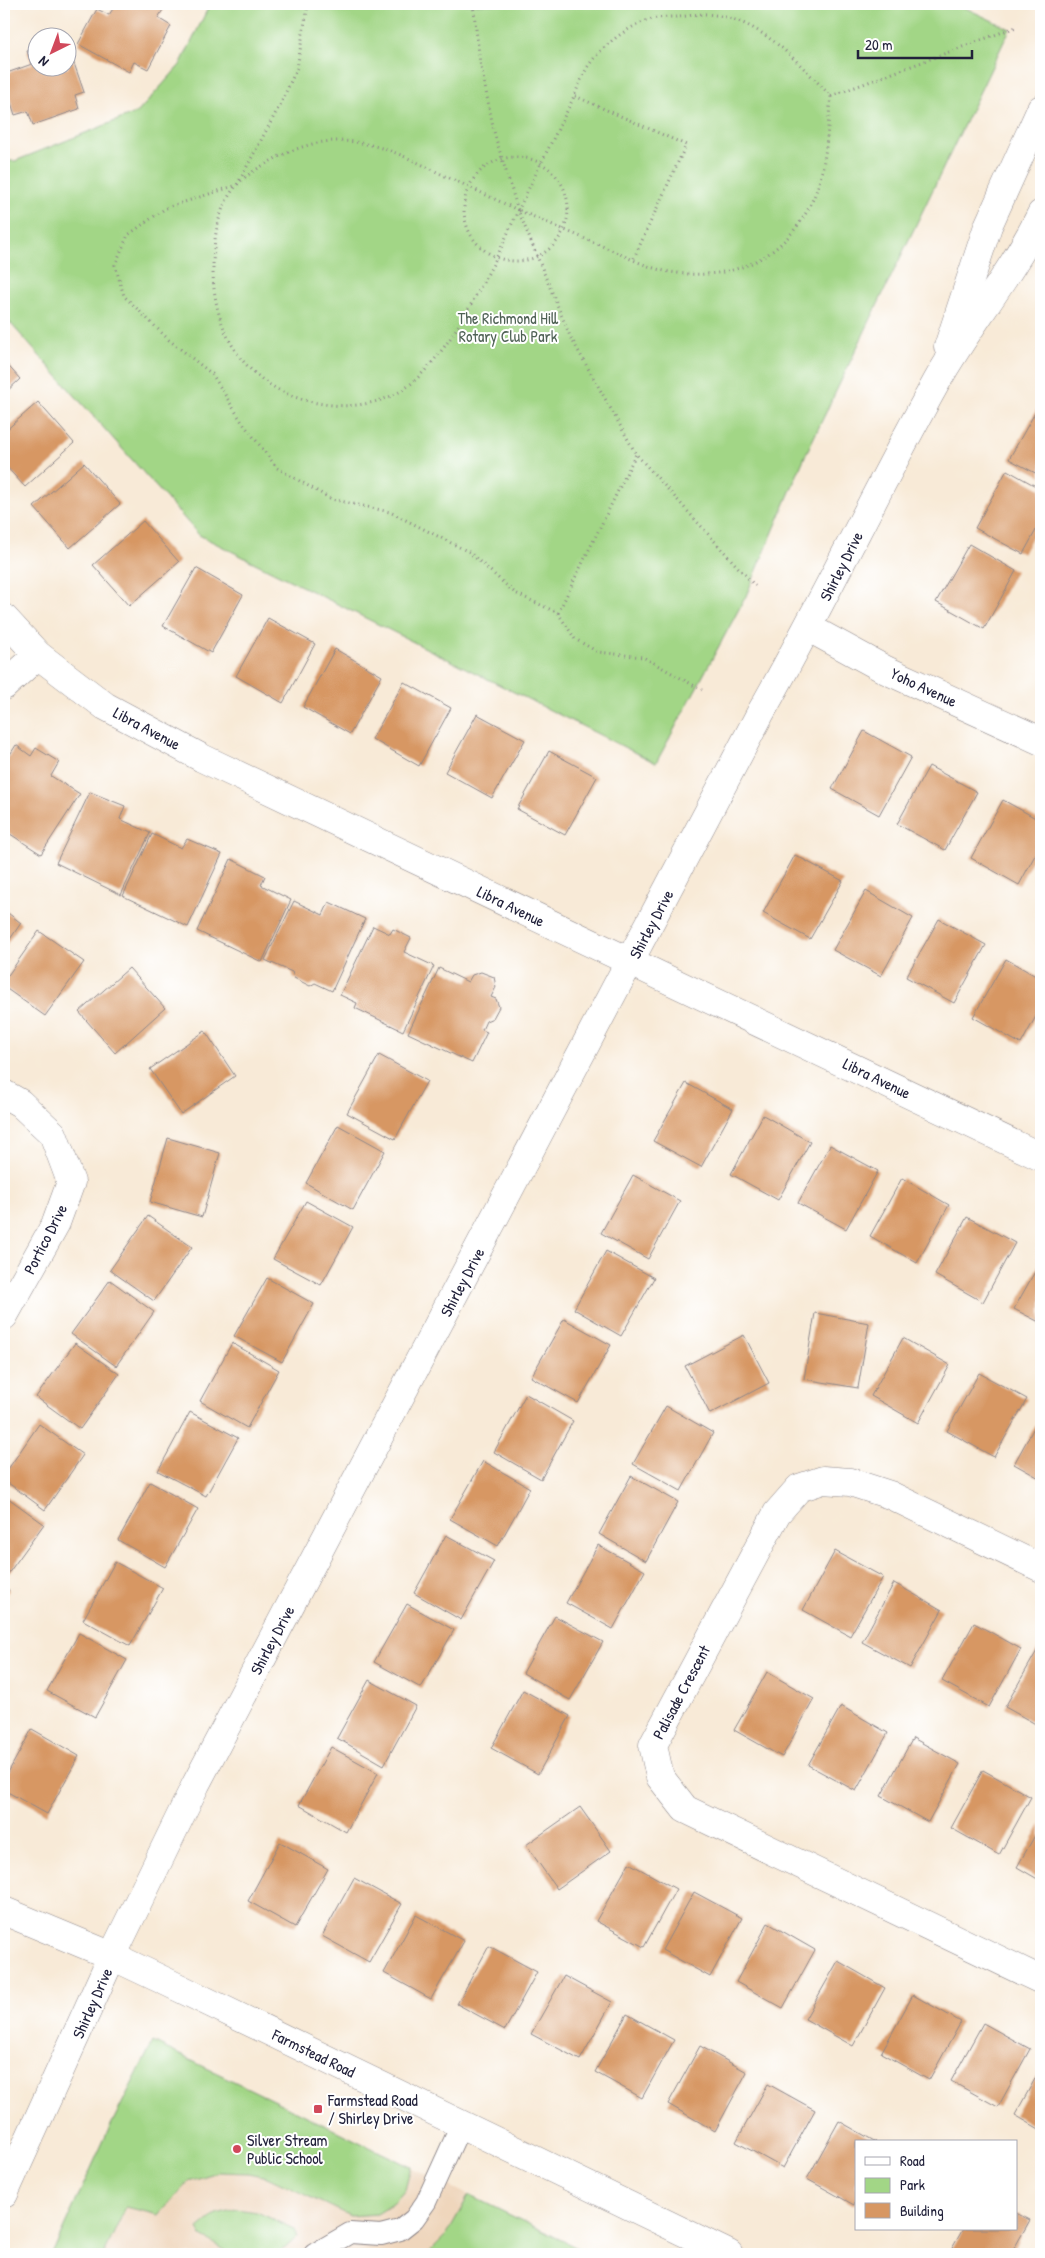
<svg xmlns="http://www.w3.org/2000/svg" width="1045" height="2258" viewBox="0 0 1045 2258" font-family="'Patrick Hand',sans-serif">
<rect width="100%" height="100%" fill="#fff"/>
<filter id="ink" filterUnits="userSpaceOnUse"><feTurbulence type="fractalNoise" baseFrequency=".02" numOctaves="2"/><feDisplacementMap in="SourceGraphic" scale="10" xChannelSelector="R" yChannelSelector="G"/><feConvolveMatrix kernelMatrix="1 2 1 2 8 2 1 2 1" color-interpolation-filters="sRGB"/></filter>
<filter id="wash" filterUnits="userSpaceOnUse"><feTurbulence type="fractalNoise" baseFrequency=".0096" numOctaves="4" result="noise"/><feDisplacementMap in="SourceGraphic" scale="20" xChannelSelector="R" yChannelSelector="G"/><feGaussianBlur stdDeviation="1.12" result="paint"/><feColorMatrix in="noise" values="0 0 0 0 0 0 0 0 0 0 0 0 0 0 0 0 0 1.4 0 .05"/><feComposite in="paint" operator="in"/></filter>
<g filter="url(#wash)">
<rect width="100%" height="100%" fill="#f8ead7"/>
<polygon fill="#efd6bc" points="153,2042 460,2191 590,2254 52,2254 108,2131"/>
<g fill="#a2d686" stroke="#627c60">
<polygon points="210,4 957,4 1010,29 805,456 746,596 656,763 199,535 4,316 4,161 15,161 138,112 180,65"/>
<polygon points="153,2042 411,2167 405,2190 393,2204 377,2214 350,2216 267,2177 248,2173 218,2172 189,2181 159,2215 126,2207 104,2254 52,2254 108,2131"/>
<polygon points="469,2195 590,2254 427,2254 447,2234"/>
<polygon points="237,2209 257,2212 294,2229 297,2237 279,2254 224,2254 225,2251 202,2236 198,2229 216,2214"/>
</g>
<g id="blocks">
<g fill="#d79763">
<polygon points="116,4 156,4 164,8 158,18 171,26 148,69 134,62 129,72 78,44 97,9 109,15"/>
<polygon points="68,46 84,92 75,95 79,109 33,125 28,111 15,115 4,81 4,74 32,64 27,51 38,47 38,68 68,68"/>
<polygon points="4,361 20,379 4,394"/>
<polygon points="38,402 74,443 25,487 4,464 4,432"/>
<polygon points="1041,402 1041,476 1009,459"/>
<polygon points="84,463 120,504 70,548 34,507"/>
<polygon points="1007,470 1041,489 1041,521 1023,554 975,528"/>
<polygon points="143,521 179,562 129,606 93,565"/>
<polygon points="969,544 1016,571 984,629 936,602"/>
<polygon points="196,568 243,595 211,653 163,626"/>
<polygon points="268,618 315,644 283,703 236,676"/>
<polygon points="335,649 382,676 350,734 303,707"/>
<polygon points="404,682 451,708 419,766 372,739"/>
<polygon points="477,714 525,740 492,798 445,772"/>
<polygon points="864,731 911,757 879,815 832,789"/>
<polygon points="16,745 31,756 36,748 59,762 51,776 80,794 41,854 4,830 4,764"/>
<polygon points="549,751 597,777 565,835 517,809"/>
<polygon points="929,766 977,792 945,850 897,824"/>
<polygon points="90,792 125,806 120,819 150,833 121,895 56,863"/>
<polygon points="1003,800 1041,821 1041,844 1019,885 971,858"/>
<polygon points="152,834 181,848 187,839 222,854 188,927 123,896"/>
<polygon points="795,855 843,881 810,939 763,913"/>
<polygon points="231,859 265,876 261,885 291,900 262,962 197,931"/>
<polygon points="866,891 913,918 881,976 833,950"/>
<polygon points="294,901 323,915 329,902 365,919 332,991 315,983 310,986 294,978 292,972 265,960"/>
<polygon points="4,910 21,923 4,948"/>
<polygon points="939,919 986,945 954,1003 906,977"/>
<polygon points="373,926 390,934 393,929 411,938 404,952 434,966 403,1031 355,1008 357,1003 340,995"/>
<polygon points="39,931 84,962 45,1016 4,987 4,981"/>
<polygon points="1006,959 1041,979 1041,1007 1021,1044 973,1017"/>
<polygon points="129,968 165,1008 115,1053 79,1012"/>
<polygon points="439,968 468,982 472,975 481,972 494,977 496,987 491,997 496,999 499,1007 493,1018 486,1021 482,1030 487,1032 472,1063 408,1033"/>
<polygon points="205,1031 235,1076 181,1114 150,1069"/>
<polygon points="379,1055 427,1081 395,1139 347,1113"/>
<polygon points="686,1083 733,1109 701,1167 653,1141"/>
<polygon points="763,1115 810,1142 778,1200 731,1174"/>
<polygon points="338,1125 385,1151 353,1210 306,1183"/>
<polygon points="168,1138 220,1153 202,1217 150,1202"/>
<polygon points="830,1145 878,1171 846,1229 798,1203"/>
<polygon points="633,1175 680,1201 648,1259 601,1233"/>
<polygon points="902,1178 949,1205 917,1263 870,1236"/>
<polygon points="306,1201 353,1227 321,1285 273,1259"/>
<polygon points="148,1216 192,1247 154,1301 110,1270"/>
<polygon points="967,1217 1015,1243 983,1302 935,1275"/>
<polygon points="606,1251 654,1278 621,1336 574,1309"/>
<polygon points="1041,1261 1041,1323 1014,1309"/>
<polygon points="267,1278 314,1304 282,1362 234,1336"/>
<polygon points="110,1280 154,1312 116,1366 71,1334"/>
<polygon points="815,1313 869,1323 858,1388 804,1379"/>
<polygon points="564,1319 611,1345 578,1403 531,1377"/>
<polygon points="744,1335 769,1383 710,1414 685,1366"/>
<polygon points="903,1338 950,1365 918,1423 871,1396"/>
<polygon points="75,1343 119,1374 80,1429 36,1397"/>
<polygon points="232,1343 279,1370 247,1428 200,1401"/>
<polygon points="979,1373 1027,1399 994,1457 947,1431"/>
<polygon points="526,1394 573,1421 541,1479 494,1452"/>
<polygon points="666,1406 713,1433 681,1491 633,1464"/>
<polygon points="190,1412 238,1438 206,1496 158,1471"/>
<polygon points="1041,1415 1041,1479 1014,1464"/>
<polygon points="39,1424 83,1455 45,1510 4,1480 4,1475"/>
<polygon points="483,1461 530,1488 498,1546 450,1519"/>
<polygon points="631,1476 678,1502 646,1561 599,1534"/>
<polygon points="150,1482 198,1509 165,1567 118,1540"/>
<polygon points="4,1495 44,1524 5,1578 4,1577"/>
<polygon points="446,1535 494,1561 461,1620 414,1593"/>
<polygon points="598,1545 645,1571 613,1629 566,1603"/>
<polygon points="835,1551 883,1577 850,1636 803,1610"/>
<polygon points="115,1562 163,1588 130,1646 83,1620"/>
<polygon points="894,1583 942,1610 910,1668 862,1642"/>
<polygon points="4,1586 9,1590 4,1597"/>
<polygon points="407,1604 454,1630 421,1688 374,1662"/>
<polygon points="555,1616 603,1642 570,1700 523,1673"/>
<polygon points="974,1623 1021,1649 989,1707 942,1681"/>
<polygon points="79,1633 127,1660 95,1717 47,1691"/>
<polygon points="1038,1649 1041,1651 1041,1727 1005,1707"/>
<polygon points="767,1672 814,1699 782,1757 734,1730"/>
<polygon points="369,1680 416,1706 384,1765 337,1738"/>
<polygon points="523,1690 570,1716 538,1774 491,1748"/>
<polygon points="841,1706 888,1733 856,1791 808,1765"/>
<polygon points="32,1729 79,1756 47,1814 4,1790 4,1780"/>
<polygon points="913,1738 960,1764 928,1822 881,1796"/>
<polygon points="331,1747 378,1773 346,1832 299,1805"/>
<polygon points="983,1770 1031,1797 999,1855 951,1828"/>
<polygon points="580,1807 611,1851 557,1889 526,1845"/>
<polygon points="1041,1825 1041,1881 1017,1867"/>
<polygon points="280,1842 328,1869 295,1927 248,1901"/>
<polygon points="629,1863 676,1889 644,1947 596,1921"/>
<polygon points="354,1878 402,1904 369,1962 322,1936"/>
<polygon points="694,1892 742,1918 710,1977 662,1950"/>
<polygon points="416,1915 464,1941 431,1999 384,1973"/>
<polygon points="768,1923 815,1950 783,2008 736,1982"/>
<polygon points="489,1946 537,1972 505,2030 457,2004"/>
<polygon points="838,1961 885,1988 853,2046 805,2019"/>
<polygon points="564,1976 612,2002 580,2060 531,2034"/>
<polygon points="913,1995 961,2022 929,2080 881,2053"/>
<polygon points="627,2014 674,2040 642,2098 595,2072"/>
<polygon points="983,2023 1030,2049 998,2107 951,2081"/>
<polygon points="700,2046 747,2072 715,2131 668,2104"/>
<polygon points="1041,2068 1041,2130 1015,2115"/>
<polygon points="768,2084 815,2110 783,2168 736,2142"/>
<polygon points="839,2121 876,2142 856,2142 856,2201 854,2205 807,2179"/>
<polygon points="1016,2213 1030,2220 1011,2254 954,2254 950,2252 963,2229 1016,2229"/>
</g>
</g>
</g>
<g filter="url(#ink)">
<use href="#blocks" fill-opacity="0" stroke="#8d8689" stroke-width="1"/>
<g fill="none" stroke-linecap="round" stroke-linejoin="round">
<g stroke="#8d8689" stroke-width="22">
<polyline id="lane" points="314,2254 350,2233 381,2235 400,2230 414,2219 426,2202 461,2125"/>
</g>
<g stroke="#8d8689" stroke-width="29">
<g id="street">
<polyline points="4,618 38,655 105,706 202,758 1041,1157"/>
<polyline points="809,628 886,670 1041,741"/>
<polyline points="4,686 38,655"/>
<polyline points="4,1094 20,1103 53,1134 71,1182 56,1223 4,1316"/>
<polyline points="1041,1568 890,1495 850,1482 823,1480 799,1488 777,1513 653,1745 660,1777 685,1809 1041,1980"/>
<polyline points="4,1911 112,1956 169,1983 729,2254"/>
</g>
</g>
<g stroke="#8d8689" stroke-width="29">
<g id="secondary">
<polyline points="948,347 988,226 1041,109"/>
<path d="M4,2194l108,-238 84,-172 565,-1072c62,-109 115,-222 176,-331 32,-57 75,-107 104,-167"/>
</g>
</g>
<g stroke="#8d8689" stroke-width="3" stroke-dasharray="1 4" stroke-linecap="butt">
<polyline points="308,4 297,68 280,105 237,185 166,208 128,235 115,265 124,296 169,340 212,374 242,422 277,468 331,499 390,512 469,552 515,593 558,613 575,639 598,652 643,657 702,690"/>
<polyline points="473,4 480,62 495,136 518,210 570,336 636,454 755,586"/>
<polyline points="575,96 686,145 633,260"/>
<polyline points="831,96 1016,27"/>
<circle cx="516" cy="209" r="52"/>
<path d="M518,210c-24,-11 -48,-23 -73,-34 -32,-16 -64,-33 -101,-35 -23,-1 -43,5 -64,15 -15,8 -34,18 -44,30 -15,18 -20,40 -22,63 -8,80 32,148 118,156 27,3 60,-4 81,-23 35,-31 57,-76 79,-116 10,-18 17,-37 26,-55 16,-34 33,-68 50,-102 10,-19 14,-38 28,-53 14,-16 35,-31 56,-37 8,-2 18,-2 27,-2 8,-1 18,-3 26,-3 55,3 90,46 126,82 -4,34 -4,70 -17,101 -27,62 -84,87 -149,74 -19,-4 -38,-14 -56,-22 -30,-13 -61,-26 -91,-39"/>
<polyline points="558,613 636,454"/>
</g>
<use href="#lane" stroke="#fff" stroke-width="20"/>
<use href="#street" stroke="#fff" stroke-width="28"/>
<use href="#secondary" stroke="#fff" stroke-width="28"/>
</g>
</g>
<g fill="#d1495b" stroke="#fff" stroke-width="2">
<rect x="313" y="2104" width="10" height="10" rx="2.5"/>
<circle cx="237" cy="2149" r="5"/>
</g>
<g text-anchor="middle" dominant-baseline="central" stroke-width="4" stroke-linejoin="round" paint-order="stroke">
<g font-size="16" fill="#4f6155" stroke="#fff">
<text x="508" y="318">The Richmond Hill<tspan x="508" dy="18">Rotary Club Park</tspan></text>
</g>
<g font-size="16" fill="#22223b" stroke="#fff">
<text transform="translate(841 566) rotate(-63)">Shirley Drive</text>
<text transform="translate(924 687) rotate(25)">Yoho Avenue</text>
<text transform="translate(147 728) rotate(28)">Libra Avenue</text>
<text transform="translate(511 906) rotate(26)">Libra Avenue</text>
<text transform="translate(651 924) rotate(-62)">Shirley Drive</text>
<text transform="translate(877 1078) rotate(26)">Libra Avenue</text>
<text transform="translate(45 1239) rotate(-63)">Portico Drive</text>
<text transform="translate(462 1282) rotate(-62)">Shirley Drive</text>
<text transform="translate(272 1640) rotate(-62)">Shirley Drive</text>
<text transform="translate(681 1692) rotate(-62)">Palisade Crescent</text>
<text transform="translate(92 2003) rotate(-66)">Shirley Drive</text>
<text transform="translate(314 2053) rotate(26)">Farmstead Road</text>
</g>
<g font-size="16" fill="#22223b" stroke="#fff" text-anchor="start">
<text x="328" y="2100">Farmstead Road<tspan x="328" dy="18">/ Shirley Drive</tspan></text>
<text x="247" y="2140">Silver Stream<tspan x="247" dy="18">Public School</tspan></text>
</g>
</g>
<rect width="1045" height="2258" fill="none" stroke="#fff" stroke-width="20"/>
<rect x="855" y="2140" width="162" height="90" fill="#ffffff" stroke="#a7a7b1"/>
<rect x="865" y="2157" width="25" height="8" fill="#ffffff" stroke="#a7a7b1"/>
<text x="900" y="2166" font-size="15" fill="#22223b">Road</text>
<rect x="865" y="2178" width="25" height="15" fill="#a2d686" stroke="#a7a7b1"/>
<text x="900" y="2190" font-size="15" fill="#22223b">Park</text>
<rect x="865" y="2203" width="25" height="15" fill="#d79763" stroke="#a7a7b1"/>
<text x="900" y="2216" font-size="15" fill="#22223b">Building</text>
<g transform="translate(52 52) rotate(222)"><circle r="24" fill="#ffffff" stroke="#a7a7b1"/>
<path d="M0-4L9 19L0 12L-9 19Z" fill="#d1495b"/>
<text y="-8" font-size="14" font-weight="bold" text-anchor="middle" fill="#22223b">N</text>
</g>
<path d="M858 50v8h114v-8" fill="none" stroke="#22223b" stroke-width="2.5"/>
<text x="865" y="50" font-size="15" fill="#22223b" stroke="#ffffff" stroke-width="4" paint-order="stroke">20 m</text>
</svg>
